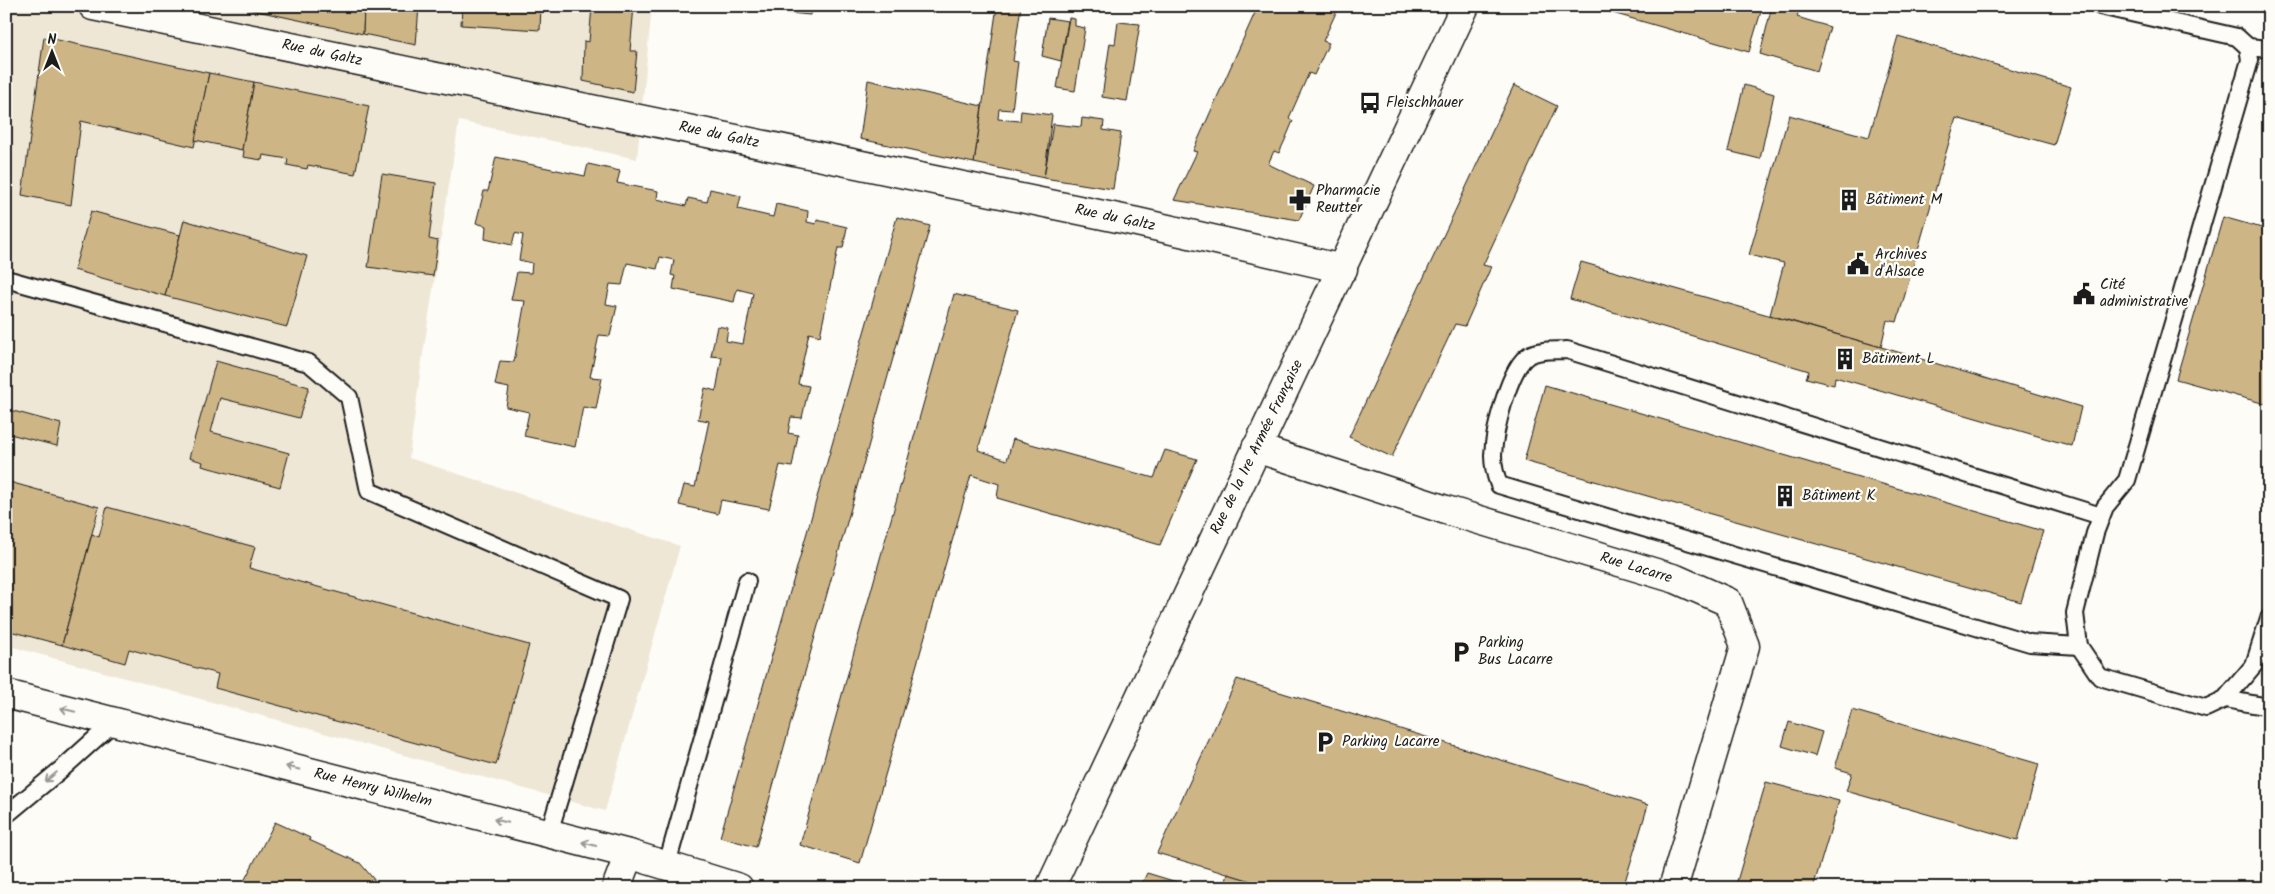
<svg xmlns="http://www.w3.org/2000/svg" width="2275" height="894" viewBox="0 0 2275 894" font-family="Kalam,sans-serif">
<rect width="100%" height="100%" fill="#fdfcf7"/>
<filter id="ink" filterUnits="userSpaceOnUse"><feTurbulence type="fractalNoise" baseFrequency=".02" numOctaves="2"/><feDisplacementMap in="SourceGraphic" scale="10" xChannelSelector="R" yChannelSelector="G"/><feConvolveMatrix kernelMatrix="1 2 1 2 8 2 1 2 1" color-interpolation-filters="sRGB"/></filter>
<g filter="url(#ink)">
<polygon fill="#efe7d5" points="6,6 652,6 637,159 459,121 421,367 409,458 680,546 605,811 6,645"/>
<g fill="#ceb585" stroke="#1c1c1c">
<polygon points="234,6 364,6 363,34"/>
<polygon points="364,6 419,6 416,45 363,34"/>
<polygon points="462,6 541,6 540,30 461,25"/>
<polygon points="592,6 634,6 630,51 637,51 633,92 583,81 584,41 589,42"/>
<polygon points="719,6 811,6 810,15"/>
<polygon points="997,6 1021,6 1013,61 1018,62 1012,110 999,109 998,119 1020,121 1021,111 1052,115 1044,178 974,163"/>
<polygon points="1258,6 1339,6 1323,41 1329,43 1320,62 1314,75 1309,73 1289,118 1293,121 1285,140 1279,153 1274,151 1268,164 1314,186 1299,220 1174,200 1197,152 1193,151"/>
<polygon points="1588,6 1757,6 1762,8 1749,52"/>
<polygon points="1772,6 1800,6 1797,17 1830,27 1817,71 1760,54"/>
<polygon points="1048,18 1068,21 1061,61 1042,56"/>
<polygon points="1069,18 1075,19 1075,26 1085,28 1075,91 1057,88"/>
<polygon points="1118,22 1140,24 1127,101 1102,97 1110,43 1115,44"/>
<polygon points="1898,36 2071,87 2054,145 1956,118 1897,322 1887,320 1881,347 1770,315 1784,263 1749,255 1789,115 1869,137"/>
<polygon points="44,37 209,73 194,147 81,121 71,205 22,195"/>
<polygon points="209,73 254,82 242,150 195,140"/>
<polygon points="868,80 982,106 974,163 860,139"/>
<polygon points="254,82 369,106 355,174 308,165 307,169 287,165 288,159 263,155 262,160 243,157 244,151 242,150"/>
<polygon points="1514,85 1557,106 1483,265 1491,267 1465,326 1455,324 1392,457 1349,437"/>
<polygon points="1744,85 1774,94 1760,159 1728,151"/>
<polygon points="1082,118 1104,121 1103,130 1121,133 1113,189 1044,178 1053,124 1081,127"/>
<polygon points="496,157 585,176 588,164 620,171 617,183 658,191 657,199 686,206 688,198 707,202 710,189 741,196 738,209 773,217 776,204 808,211 807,222 816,224 817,220 847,227 843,248 838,248 820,336 809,333 798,384 809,386 802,418 791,417 788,433 798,435 792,467 780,465 769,509 721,500 718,514 679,505 684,485 695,487 709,421 698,419 705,388 716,391 722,357 711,356 717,326 728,328 726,341 743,344 753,293 737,289 734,302 673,289 675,276 671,275 674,260 660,257 657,269 627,263 622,285 610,284 606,304 617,306 610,336 599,335 590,377 602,378 596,409 583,407 575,447 524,436 529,412 506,407 509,388 495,385 500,361 514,362 525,301 511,300 517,272 531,273 532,263 519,260 523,235 515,233 512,245 485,239 486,226 476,223 484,191 488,191"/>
<polygon points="382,174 436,183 429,239 438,241 433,276 368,267"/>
<polygon points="91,211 180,235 165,296 74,270"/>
<polygon points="897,217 930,226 756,847 720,837"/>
<polygon points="2223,217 2269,230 2269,405 2176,379"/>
<polygon points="184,220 307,256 287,327 165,296"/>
<polygon points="1581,262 1881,347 2081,407 2072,446 1835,377 1834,385 1806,378 1809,371 1570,299"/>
<polygon points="954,294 1018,310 978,450 1007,460 1013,439 1154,478 1165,450 1197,459 1160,545 997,498 999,484 971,475 860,863 800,845"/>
<polygon points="216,361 309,387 299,418 220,398 211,432 289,453 280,487 202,466 203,462 189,458"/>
<polygon points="1545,385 2043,531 2021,602 1524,461"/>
<polygon points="6,409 61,424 57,446 6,433"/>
<polygon points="6,481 99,507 62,645 6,630"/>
<polygon points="107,507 255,547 249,568 529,645 496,765 215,688 218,674 129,649 125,663 62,645 92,534 99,537"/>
<polygon points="1237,679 1648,805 1623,888 1274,888 1157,853"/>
<polygon points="1852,710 2039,764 2018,840 1846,791 1852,773 1835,768"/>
<polygon points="1789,722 1822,732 1815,756 1782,746"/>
<polygon points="1766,782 1839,801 1813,888 1735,888"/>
<polygon points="275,822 310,838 309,840 360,863 381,888 252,888 243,883"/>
<polygon points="1147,873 1180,883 1179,888 1140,888"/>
<polygon points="1228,874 1274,888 1224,888"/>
</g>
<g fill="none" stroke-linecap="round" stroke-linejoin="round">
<g stroke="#1c1c1c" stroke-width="20">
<g id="service">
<polyline points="2100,6 2237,37 2248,47 2250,60 2127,480 2105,507 2095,533 2075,613 2079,646 2100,677 2206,708 2225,699 2254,665 2269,618"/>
<polyline points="2248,47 2269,49"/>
<polyline points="6,279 309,363 349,397 369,491 619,599 549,833"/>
<path d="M2079,646l-49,-3 -531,-158c-4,-10 -6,-19 -6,-30 1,-23 16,-88 36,-100 11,-6 27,-4 38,-5l534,166"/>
<polyline points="2225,699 2269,707"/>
<polyline points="6,815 64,767 114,722"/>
<polyline points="667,864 747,581"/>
</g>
</g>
<g stroke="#1c1c1c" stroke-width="31">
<g id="minor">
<polyline points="93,6 1137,222 1343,269"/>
<polyline points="1256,448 1446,510 1676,579 1728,602 1745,646 1673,888"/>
<polyline points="616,888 629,854"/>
</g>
</g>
<g stroke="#1c1c1c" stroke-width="31">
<g id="secondary">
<polyline points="6,694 629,854 739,888"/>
<polyline points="1050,888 1465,6"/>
</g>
</g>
<use href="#service" stroke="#fdfcf7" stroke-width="16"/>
<use href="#minor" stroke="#fdfcf7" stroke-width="28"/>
<use href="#secondary" stroke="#fdfcf7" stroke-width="28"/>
</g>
<defs><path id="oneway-shaft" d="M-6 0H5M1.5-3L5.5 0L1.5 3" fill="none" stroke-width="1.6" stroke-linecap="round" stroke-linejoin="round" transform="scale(1.25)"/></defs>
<g stroke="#989794">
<use href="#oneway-shaft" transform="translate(68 710) rotate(-166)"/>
<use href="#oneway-shaft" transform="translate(293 768) rotate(-166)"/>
<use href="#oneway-shaft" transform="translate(51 777) rotate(140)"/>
<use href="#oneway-shaft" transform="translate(501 821) rotate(-166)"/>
<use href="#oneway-shaft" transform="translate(589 844) rotate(-165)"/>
</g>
</g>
<defs>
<g id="bus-bare" transform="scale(1.725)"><path d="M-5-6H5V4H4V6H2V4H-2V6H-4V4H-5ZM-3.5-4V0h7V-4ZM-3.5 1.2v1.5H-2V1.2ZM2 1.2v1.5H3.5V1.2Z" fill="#1c1c1c" stroke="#fdfcf7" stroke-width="2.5" paint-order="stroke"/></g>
<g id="pharmacy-bare" transform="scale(1.725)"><path d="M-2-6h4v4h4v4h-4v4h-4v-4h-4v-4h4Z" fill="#1c1c1c" stroke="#fdfcf7" stroke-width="2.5" paint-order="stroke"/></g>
<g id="building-bare" transform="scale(1.725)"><path d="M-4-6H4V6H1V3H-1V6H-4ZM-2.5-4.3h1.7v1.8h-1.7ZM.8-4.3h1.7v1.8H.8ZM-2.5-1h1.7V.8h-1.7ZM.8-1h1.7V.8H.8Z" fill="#1c1c1c" stroke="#fdfcf7" stroke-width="2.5" paint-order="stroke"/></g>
<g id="civic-bare" transform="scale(1.725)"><path d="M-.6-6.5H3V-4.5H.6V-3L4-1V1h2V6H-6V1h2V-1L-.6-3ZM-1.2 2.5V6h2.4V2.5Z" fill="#1c1c1c" stroke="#fdfcf7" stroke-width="2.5" paint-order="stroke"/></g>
<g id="parking-bare" transform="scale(1.725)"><path d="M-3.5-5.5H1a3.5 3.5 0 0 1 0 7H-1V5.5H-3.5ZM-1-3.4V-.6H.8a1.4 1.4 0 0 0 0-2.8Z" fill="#1c1c1c" stroke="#fdfcf7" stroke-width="2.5" paint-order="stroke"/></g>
</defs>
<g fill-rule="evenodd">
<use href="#bus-bare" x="1370" y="103"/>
<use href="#pharmacy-bare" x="1300" y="200"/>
<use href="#building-bare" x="1849" y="200"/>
<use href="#civic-bare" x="1858" y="264"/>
<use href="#civic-bare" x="2084" y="294"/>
<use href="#building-bare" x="1845" y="359"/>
<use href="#building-bare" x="1785" y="496"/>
<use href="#parking-bare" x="1461" y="652"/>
<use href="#parking-bare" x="1325" y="742"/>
</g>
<g text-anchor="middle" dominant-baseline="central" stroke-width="4.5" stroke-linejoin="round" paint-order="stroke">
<g font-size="15" fill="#1c1c1c" stroke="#fdfcf7">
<text transform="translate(322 53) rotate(12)">Rue du Galtz</text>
<text transform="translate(719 135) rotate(12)">Rue du Galtz</text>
<text transform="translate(1115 218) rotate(12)">Rue du Galtz</text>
<text transform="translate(1257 447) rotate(-64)">Rue de la 1re Armée Française</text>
<text transform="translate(1636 568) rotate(17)">Rue Lacarre</text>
<text transform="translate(373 788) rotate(14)">Rue Henry Wilhelm</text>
</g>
<g font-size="15" fill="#1c1c1c" stroke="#fdfcf7" text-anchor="start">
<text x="1386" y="103">Fleischhauer</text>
<text x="1316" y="191">Pharmacie<tspan x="1316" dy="17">Reutter</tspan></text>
<text x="1866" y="200">Bâtiment M</text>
<text x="1875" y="255">Archives<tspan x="1875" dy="17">d'Alsace</tspan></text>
<text x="2100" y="285">Cité<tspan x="2100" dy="17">administrative</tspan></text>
<text x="1862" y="359">Bätiment L</text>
<text x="1802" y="496">Bâtiment K</text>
<text x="1478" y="643">Parking<tspan x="1478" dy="17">Bus Lacarre</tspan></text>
<text x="1342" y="742">Parking Lacarre</text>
</g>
</g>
<rect width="2275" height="894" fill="none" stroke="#fdfcf7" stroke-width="25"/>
<rect x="12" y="12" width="2250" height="869" fill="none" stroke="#1c1c1c" stroke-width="2" filter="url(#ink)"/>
<g transform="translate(52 52)" stroke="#fdfcf7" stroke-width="4" paint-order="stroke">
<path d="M0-4L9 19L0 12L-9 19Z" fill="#1c1c1c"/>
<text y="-8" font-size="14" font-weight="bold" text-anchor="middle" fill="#1c1c1c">N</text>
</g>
</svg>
